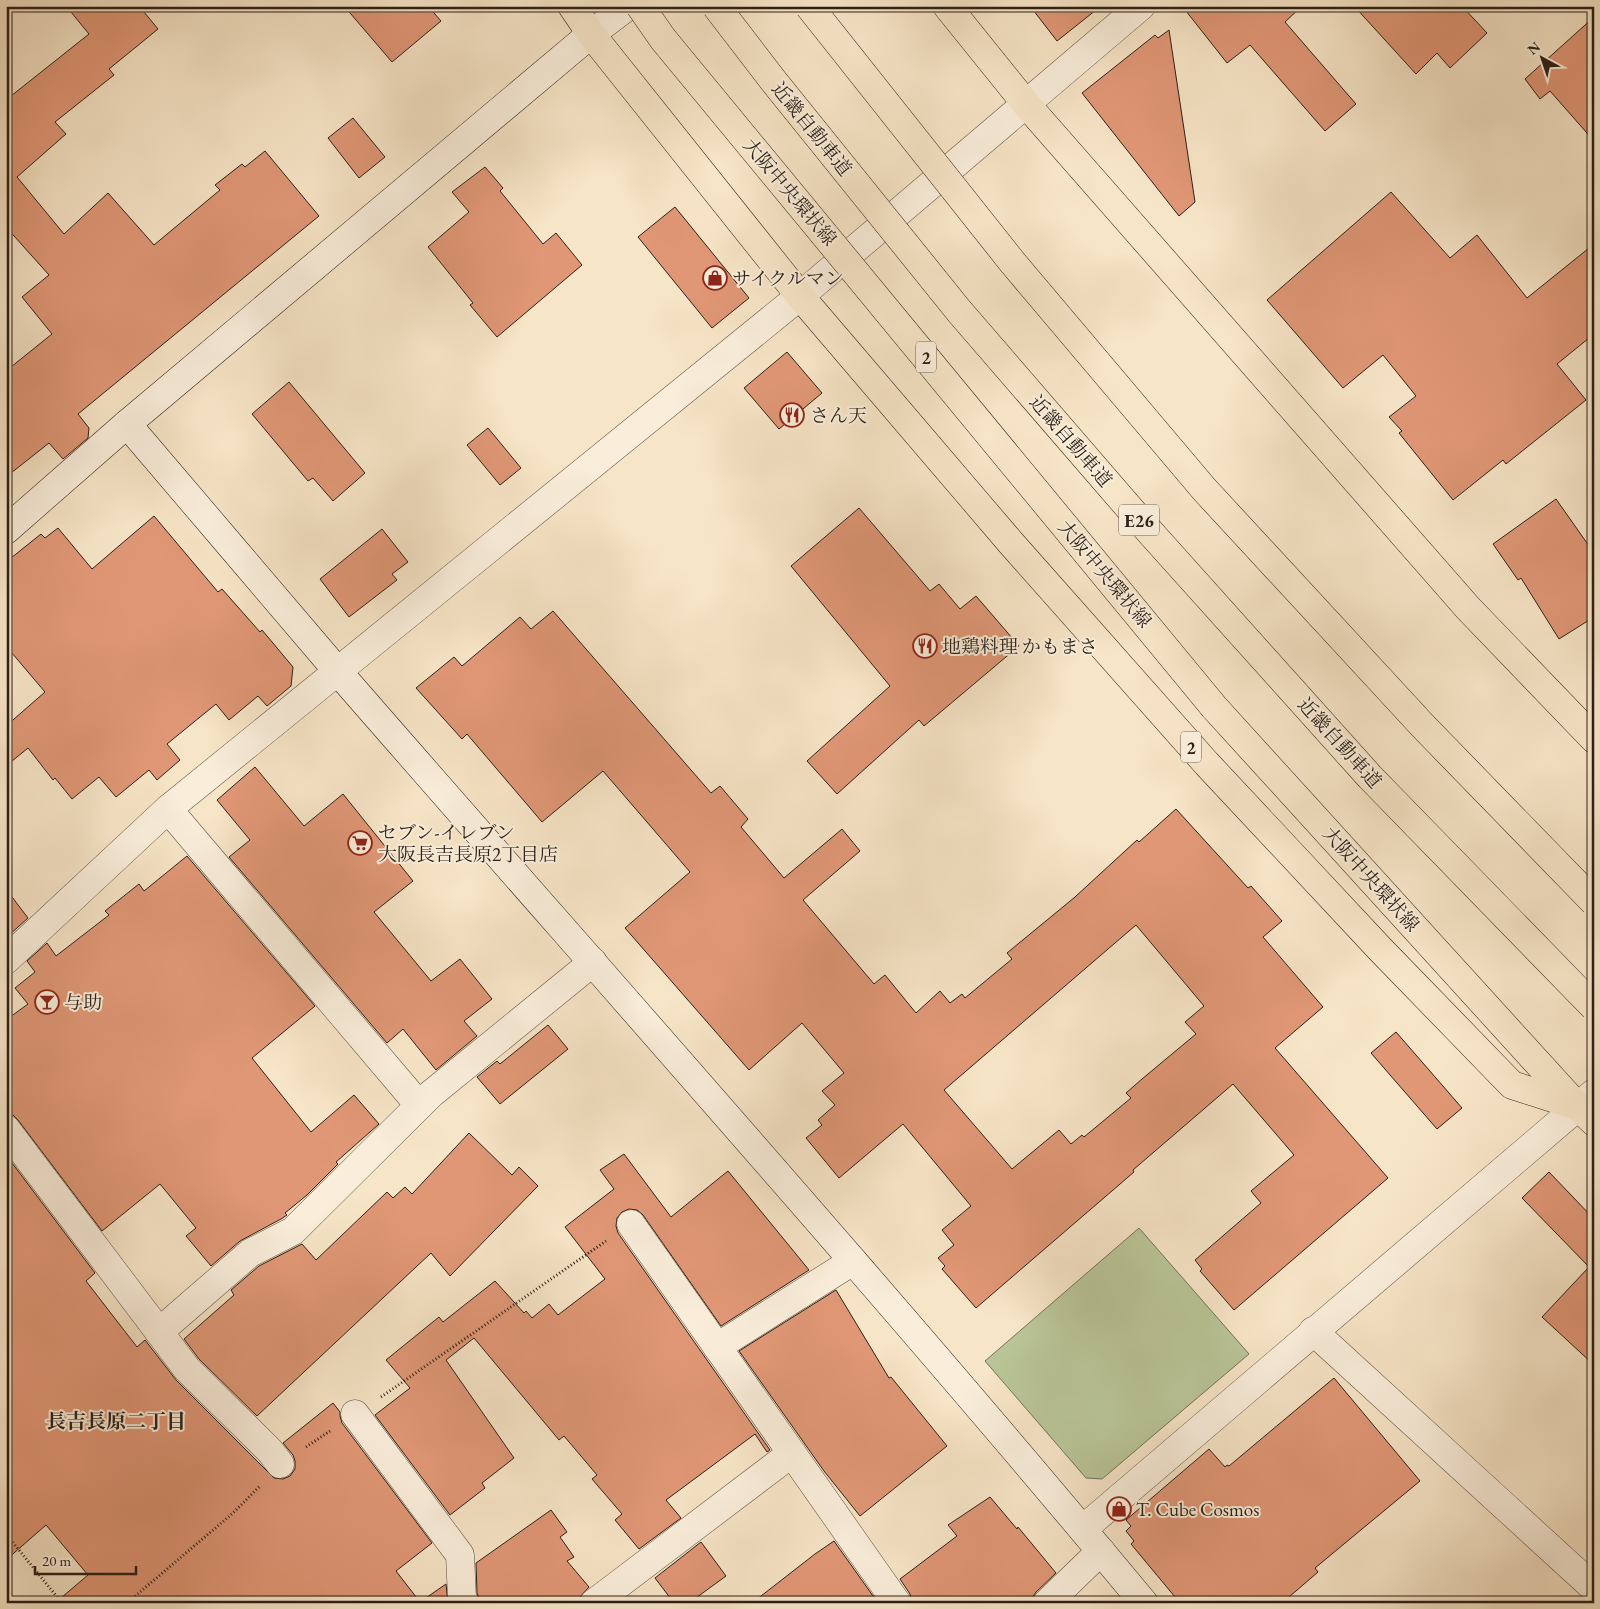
<svg xmlns="http://www.w3.org/2000/svg" width="1600" height="1609" viewBox="0 0 1600 1609" font-family="'EB Garamond','Noto Serif JP',serif">
<rect width="100%" height="100%" fill="#f7e5c7"/>
<filter id="stains"><feTurbulence type="fractalNoise" baseFrequency=".004" numOctaves="4"/><feColorMatrix values="0 0 0 0 .2 0 0 0 0 .09 0 0 0 0 .02 0 0 0 .5 -.17"/></filter>
<radialGradient id="worn" r=".72"><stop offset=".6" stop-color="#630" stop-opacity="0"/><stop offset="1" stop-color="#630" stop-opacity=".3"/></radialGradient>
<polygon fill="#b9c598" stroke="#727258" points="1139,1228 1249,1354 1102,1479 1086,1478 985,1361"/>
<g fill="#e09776" stroke="#2c2018" fill-rule="evenodd">
<polygon points="66,6 139,6 158,29 109,69 114,75 55,122 66,134 17,177 64,234 108,193 154,245 220,190 215,185 242,164 245,167 265,151 319,216 78,414 89,428 88,438 63,459 49,443 6,477 6,371 52,334 22,297 49,275 6,227 6,100 89,34"/>
<polygon points="344,6 428,6 441,21 392,62"/>
<polygon points="1030,6 1101,6 1057,41"/>
<polygon points="1182,6 1302,6 1285,22 1356,104 1325,131 1250,45 1227,63"/>
<polygon points="1354,6 1462,6 1487,33 1450,68 1437,53 1416,74"/>
<polygon points="1594,17 1594,141 1550,91 1540,99 1525,79"/>
<polygon points="1169,30 1195,202 1179,216 1082,93 1155,35 1158,38"/>
<polygon points="353,118 385,157 359,178 328,138"/>
<polygon points="485,167 503,188 500,191 543,244 556,233 582,265 497,337 470,305 473,303 428,247 469,212 452,192"/>
<polygon points="1391,192 1450,258 1477,235 1527,298 1594,244 1594,334 1557,364 1586,400 1506,464 1503,460 1453,500 1399,433 1402,431 1389,417 1416,396 1383,355 1343,388 1267,300"/>
<polygon points="675,207 749,298 712,328 638,237"/>
<polygon points="787,352 822,393 779,429 744,388"/>
<polygon points="289,382 365,473 333,501 313,478 308,481 252,414"/>
<polygon points="488,428 521,468 500,485 467,445"/>
<polygon points="1556,499 1594,553 1594,617 1559,639 1521,578 1518,580 1493,544"/>
<polygon points="859,508 930,591 939,584 960,609 976,596 1019,646 924,726 919,720 837,794 807,761 890,686 791,566"/>
<polygon points="154,516 218,592 222,589 260,632 262,630 293,667 291,686 267,706 258,696 229,720 216,704 167,744 180,760 157,780 149,770 116,797 99,777 72,799 55,778 53,780 28,748 6,766 6,726 45,692 6,646 6,562 41,534 45,538 58,528 92,569"/>
<polygon points="382,529 408,562 392,574 397,580 349,617 320,579"/>
<path d="M553,611l158,182 9,-7 28,33 -7,8 43,51 58,-49 18,22 -57,49 71,84 11,-9 31,38 24,-22 10,12 12,-9 3,4 47,-39 -5,-6 68,-56 62,-57 2,2 37,-33 72,79 3,-2 31,35 -19,16 60,70 -48,41 113,130 -154,132 -34,-39 2,-2 -7,-9 66,-57 -10,-12 43,-36 -61,-71 -100,86 1,2 -158,136 -34,-39 3,-3 -7,-8 16,-13 -12,-15 29,-24 -68,-82 -64,54 -33,-40 16,-13 -4,-5 17,-15 -13,-14 22,-18 -42,-50 -53,47 -124,-142 65,-56 -87,-101 -61,51 -75,-88 -5,5 -46,-51 38,-31 8,9 58,-49 11,12zM1136,925l68,81 -19,16 11,12 -54,45 -16,14 5,5 -47,39 -2,-2 -11,9 -12,-14 -47,39 -68,-79z"/>
<polygon points="255,767 304,826 343,794 413,881 374,912 431,981 460,959 492,999 464,1021 477,1036 436,1070 403,1029 387,1043 229,857 250,840 217,800"/>
<polygon points="187,856 315,1006 252,1058 311,1132 354,1095 379,1124 336,1162 338,1164 307,1195 285,1213 287,1215 281,1219 240,1241 211,1266 186,1236 196,1228 160,1184 102,1231 18,1120 13,1115 6,1114 6,1020 28,1004 15,988 35,972 27,961 47,943 56,956 109,915 105,911 139,884 144,891"/>
<polygon points="6,889 28,918 8,936 6,933"/>
<polygon points="548,1025 568,1049 500,1104 477,1077 497,1061 500,1064"/>
<polygon points="1396,1032 1462,1108 1437,1129 1371,1053"/>
<polygon points="469,1133 512,1175 519,1167 538,1186 450,1276 431,1253 257,1416 199,1359 184,1339 234,1295 231,1290 259,1266 302,1244 316,1260 387,1192 393,1198 405,1187 412,1194"/>
<polygon points="624,1154 671,1217 728,1171 809,1270 721,1326 643,1215 637,1210 629,1209 622,1212 617,1218 616,1226 618,1233 770,1450 767,1452 755,1434 666,1500 681,1518 639,1549 615,1520 622,1514 592,1479 597,1475 564,1436 559,1440 474,1338 446,1360 514,1458 482,1483 485,1488 450,1515 375,1415 410,1388 386,1360 439,1317 443,1322 495,1281 524,1313 526,1311 532,1318 549,1304 558,1315 605,1279 565,1227 614,1189 600,1170"/>
<polygon points="6,1155 95,1273 86,1281 137,1347 145,1340 176,1380 274,1478 283,1479 290,1476 295,1469 295,1461 293,1455 283,1443 333,1403 340,1412 340,1416 342,1423 432,1543 396,1571 420,1602 446,1584 448,1603 55,1603 88,1575 46,1525 6,1560"/>
<polygon points="1549,1172 1594,1219 1594,1365 1542,1317 1589,1267 1522,1198"/>
<polygon points="836,1290 889,1378 891,1377 947,1446 860,1516 824,1471 739,1351"/>
<polygon points="1334,1378 1420,1481 1315,1568 1318,1572 1282,1603 1180,1603 1131,1544 1134,1541 1126,1531 1131,1526 1126,1520 1209,1449 1225,1467 1227,1465 1229,1466"/>
<polygon points="990,1497 1017,1529 1018,1527 1056,1573 1036,1592 1032,1598 1032,1603 912,1603 910,1594 900,1579 957,1536 948,1525"/>
<polygon points="551,1510 567,1532 560,1537 574,1557 567,1561 589,1587 580,1597 579,1603 481,1603 477,1593 476,1563"/>
<polygon points="834,1541 878,1603 752,1603 815,1554"/>
<polygon points="701,1542 726,1576 689,1603 674,1603 655,1578"/>
</g>
<g fill="none" stroke-linecap="round" stroke-linejoin="round">
<g stroke="#5f5144" stroke-width="29">
<g id="street">
<polyline points="168,809 419,1105"/>
<polyline points="6,960 168,809 800,296 1141,6"/>
<polyline points="6,1129 187,1369 270,1451 280,1464"/>
<polyline points="631,1224 897,1603"/>
<polyline points="1313,1331 1594,1588"/>
<polyline points="159,1332 250,1253 293,1231 431,1094 593,962"/>
<polyline points="717,1347 853,1261"/>
<polyline points="355,1414 460,1555 462,1598 465,1603"/>
<polyline points="1083,1529 1594,1093"/>
<polyline points="594,1603 792,1453"/>
<polyline points="1047,1603 1101,1551"/>
</g>
</g>
<g stroke="#2c2018" stroke-width="29">
<g id="secondary">
<path d="M127,424c71,83 142,167 213,250 269,309 542,614 804,929"/>
<polyline points="6,530 127,424 591,34 628,6"/>
</g>
</g>
<g stroke="#2c2018" stroke-width="29">
<g id="primary">
<polyline points="572,6 591,34 800,296 1011,543 1207,764 1380,949 1512,1085 1577,1106"/>
<polyline points="947,6 1026,104 1468,608 1594,739"/>
<polyline points="1214,707 1577,1106 1594,1122"/>
</g>
</g>
<g stroke="#2c2018" stroke-width="3" stroke-dasharray="1 2.5" stroke-linecap="butt">
<polyline points="381,1397 606,1241"/>
<polyline points="306,1447 330,1431"/>
<polyline points="6,1534 62,1603"/>
<polyline points="127,1603 233,1513 260,1486"/>
</g>
<use href="#street" stroke="#faeedb" stroke-width="28"/>
<use href="#secondary" stroke="#faeedb" stroke-width="28"/>
<use href="#primary" stroke="#f7e5c7" stroke-width="28"/>
<g stroke="#2c2018" stroke-width="29" stroke-linecap="butt">
<polyline id="primary-bridge" points="640,6 663,39 1214,707"/>
</g>
<g stroke="#2c2018" stroke-width="29" stroke-linecap="butt">
<g id="highway-bridge">
<polyline points="716,6 772,79 959,311 1150,532 1370,777 1594,1007"/>
<polyline points="809,6 1013,263 1204,489 1423,726 1594,902"/>
</g>
</g>
<use href="#primary-bridge" stroke="#f7e5c7" stroke-width="28"/>
<use href="#highway-bridge" stroke="#f7e5c7" stroke-width="28"/>
</g>
<defs>
<g id="shop-ring" transform="scale(1.25)"><circle r="9.5" fill="#faeedb" stroke="#8f2418" stroke-width="1.5"/><path d="M-5-2.5h2.3a2.7 3.5 0 0 1 5.4 0H5L5.5 6h-11ZM-1.5-2.5h3a1.5 2.3 0 0 0-3 0Z" fill="#8f2418"/></g>
<g id="restaurant-ring" transform="scale(1.25)"><circle r="9.5" fill="#faeedb" stroke="#8f2418" stroke-width="1.5"/><path d="M-5-6h1v4h1v-4h1v4h1v-4h1v5L-1.5 .5V6h-2V.5L-5-1ZM5-6V6H3V1.5H1.5Q1.5-4 5-6Z" fill="#8f2418"/></g>
<g id="supermarket-ring" transform="scale(1.25)"><circle r="9.5" fill="#faeedb" stroke="#8f2418" stroke-width="1.5"/><path d="M-6-5.5h2.5l.6 2H6L4.5 2H-2.5L-4.4-4H-6ZM-1.5 3.2a1.3 1.3 0 1 0 .1 0ZM3 3.2a1.3 1.3 0 1 0 .1 0Z" fill="#8f2418"/></g>
<g id="bar-ring" transform="scale(1.25)"><circle r="9.5" fill="#faeedb" stroke="#8f2418" stroke-width="1.5"/><path d="M-6-5H6L.8 .8V4.5H3.5V6h-7V4.5H-.8V.8Z" fill="#8f2418"/></g>
</defs>
<g fill-rule="evenodd">
<use href="#shop-ring" x="715" y="278"/>
<use href="#restaurant-ring" x="792" y="415"/>
<use href="#restaurant-ring" x="925" y="646"/>
<use href="#supermarket-ring" x="360" y="843"/>
<use href="#bar-ring" x="47" y="1002"/>
<use href="#shop-ring" x="1119" y="1509"/>
</g>
<g text-anchor="middle" dominant-baseline="central" stroke-width="4" stroke-linejoin="round" paint-order="stroke">
<g fill="#faeedb" stroke="#6a5e52" stroke-width="1">
<rect x="916" y="341.5" width="20" height="31" rx="4"/>
<rect x="1119" y="504.5" width="40" height="31" rx="4"/>
<rect x="1181" y="731.5" width="20" height="31" rx="4"/>
</g>
<g font-size="18" font-weight="bold" fill="#2c2018">
<text x="926" y="357">2</text>
<text x="1139" y="520">E26</text>
<text x="1191" y="747">2</text>
</g>
<g font-size="19" fill="#2c2018" stroke="#faeedb">
<text transform="translate(812 129) rotate(51)">近畿自動車道</text>
<text transform="translate(790 192) rotate(50)">大阪中央環状線</text>
<text transform="translate(1071 441) rotate(49)">近畿自動車道</text>
<text transform="translate(1105 574) rotate(50)">大阪中央環状線</text>
<text transform="translate(1340 743) rotate(48)">近畿自動車道</text>
<text transform="translate(1371 879) rotate(48)">大阪中央環状線</text>
</g>
<g font-size="19" fill="#2c2018" stroke="#faeedb" text-anchor="start">
<text x="732" y="278">サイクルマン</text>
<text x="810" y="415">さん天</text>
<text x="942" y="646">地鶏料理 かもまさ</text>
<text x="378" y="832">セブン-イレブン<tspan x="378" dy="22">大阪長吉長原2丁目店</tspan></text>
<text x="64" y="1002">与助</text>
<text x="1136" y="1509">T. Cube Cosmos</text>
</g>
<g font-size="20" font-weight="bold" fill="#2c2018" stroke="#faeedb">
<text x="116" y="1421">長吉長原二丁目</text>
</g>
</g>
<rect width="1600" height="1609" fill="none" stroke="#f7e5c7" stroke-width="25"/>
<rect x="8" y="8" width="1585" height="1594" fill="none" stroke="#2c2018" stroke-width="2.5"/>
<rect x="12" y="12" width="1575" height="1584" fill="none" stroke="#2c2018"/>
<g transform="translate(1542 58) rotate(320)" stroke="#faeedb" stroke-width="4" paint-order="stroke">
<path d="M0-4L9 19L0 12L-9 19Z" fill="#2c2018"/>
<text y="-8" font-size="14" font-weight="bold" text-anchor="middle" fill="#2c2018">N</text>
</g>
<path d="M35 1566v8h101v-8" fill="none" stroke="#2c2018" stroke-width="2.5"/>
<text x="42" y="1566" font-size="15" fill="#2c2018" stroke="#faeedb" stroke-width="4" paint-order="stroke">20 m</text>
<rect width="100%" height="100%" filter="url(#stains)"/>
<rect width="100%" height="100%" fill="url(#worn)"/>
</svg>
